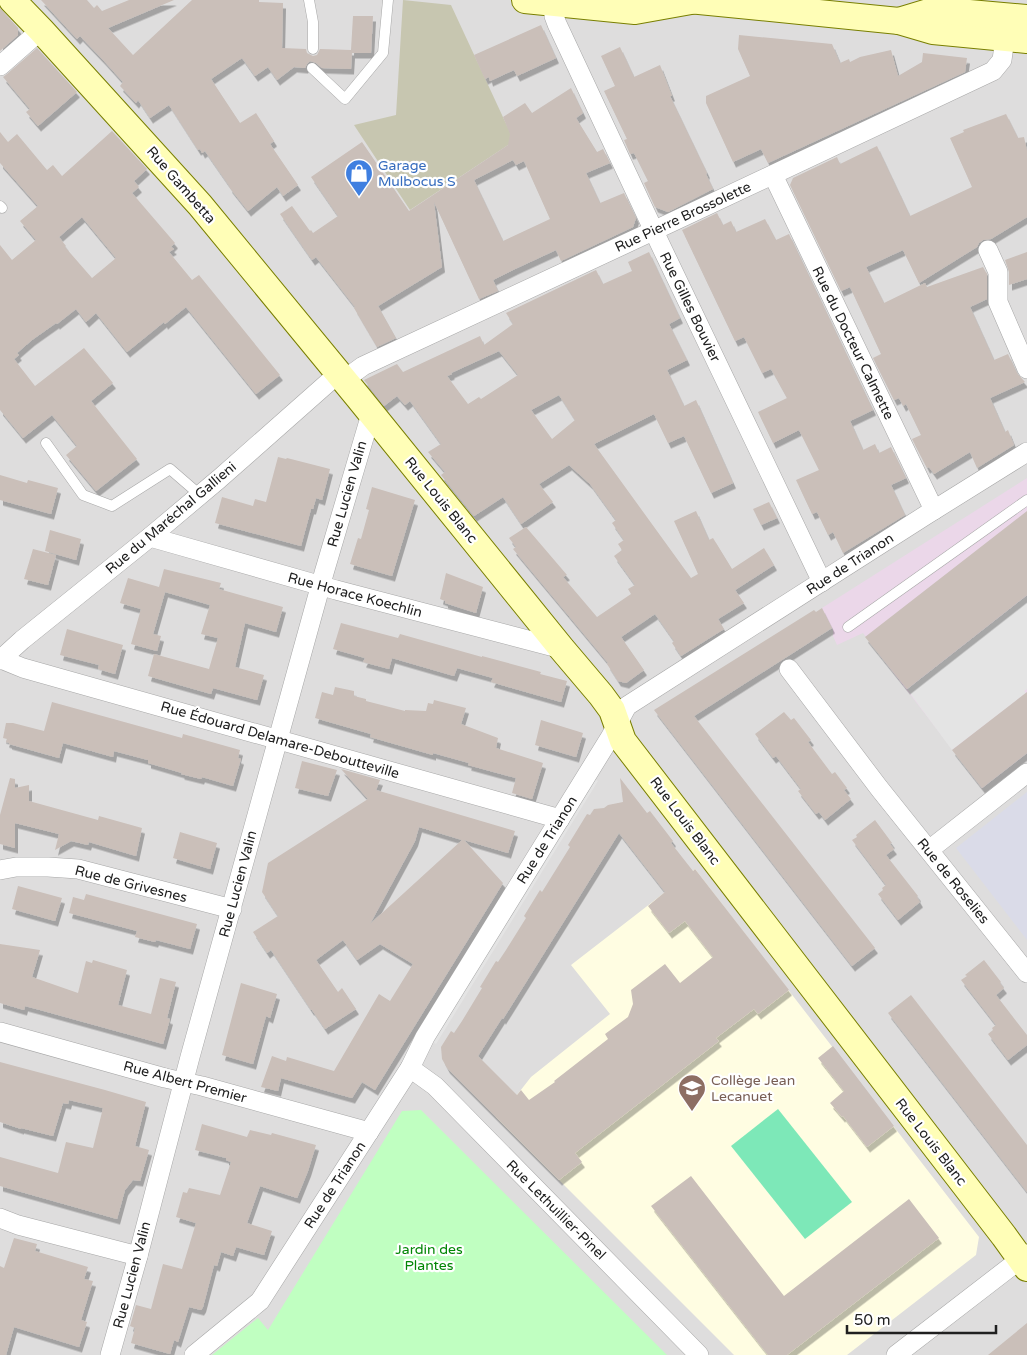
<svg xmlns="http://www.w3.org/2000/svg" width="1027" height="1355" viewBox="0 0 1027 1355" font-family="'Varela Round',sans-serif">
<defs>
<filter id="shadow"><feDropShadow dx="3" dy="5.5" stdDeviation="0" flood-color="#0004"/></filter>
</defs>
<rect width="100%" height="100%" fill="#f2ede6"/>
<rect fill="#dedddd" x="0" y="0" width="1027" height="1355"/>
<polygon fill="#ebd7e9" points="1027,478 1027,753 982,788 863,633 837,645 833,636 833,630 822,608"/>
<polygon fill="#fffde2" points="695,869 979,1237 976,1255 847,1355 734,1355 496,1117 513,1100 531,1077 610,1014 571,965"/>
<polygon fill="#c7c6b0" points="403,0 451,5 514,141 410,210 354,125 396,115"/>
<polygon fill="#c0ffc1" points="421,1110 667,1355 212,1355 258,1318 268,1330 402,1111"/>
<polygon fill="#7de8b8" points="778,1109 852,1202 805,1239 731,1146"/>
<g fill="#e4e4e4">
<polygon points="1027,595 1027,689 1024,691 1026,693 952,750 907,689"/>
<polygon points="593,778 598,781 436,1044 431,1041"/>
</g>
<polygon fill="#dadbe8" points="1027,792 1027,940 956,848"/>
<g fill="#cabfb9" fill-rule="evenodd" filter="url(#shadow)">
<polygon points="41,0 87,0 94,8 97,5 102,11 129,0 174,0 108,28 133,55 192,0 259,0 259,2 283,3 282,48 306,49 307,53 313,56 317,55 320,49 351,50 353,16 373,16 371,53 352,53 351,69 322,68 316,63 310,61 307,64 305,68 294,67 277,80 268,67 255,76 242,58 211,79 240,123 256,113 274,141 270,144 298,185 283,196 277,187 248,211 229,187 230,187 205,151 202,153 200,149 198,150 169,105 150,118 138,100 136,103 120,86 123,82 104,61 80,36 77,39"/>
<polygon points="0,8 18,28 18,35 0,51"/>
<polygon points="541,25 556,58 517,76 514,70 490,81 489,77 485,79 474,55"/>
<polygon points="739,35 832,44 840,63 849,59 850,62 860,57 891,50 898,76 922,62 923,53 967,58 965,72 768,163 761,149 733,162 706,103 706,96 750,76 738,49"/>
<polygon points="620,47 634,77 660,65 672,96 670,96 707,173 706,174 713,189 668,212 655,207 644,183 648,181 634,153 630,154 624,140 627,139 604,91 615,86 601,56"/>
<polygon points="37,48 77,92 38,126 26,112 30,109 3,77 7,74"/>
<path d="M571,88l12,25 -7,5 21,34 6,-3 7,14 -24,10 14,30 24,-10 12,25 -3,9 -72,34 -5,-11 -41,19 -22,11 5,11 -19,8 -45,-97 8,65 -64,39 18,32 -19,9 -23,-39 1,-1 -39,-50 -4,3 -32,-46 12,-8 18,25 1,-1 2,3 25,-17 -27,-39 51,-35 47,69 99,-66 2,-11 -7,-17 22,-14 7,10zM513,160l3,5 8,-4 26,58 -47,22 -29,-61z"/>
<polygon points="1006,114 1018,138 1024,137 1027,151 1027,217 991,239 983,240 979,243 977,247 919,283 903,250 866,267 884,303 925,283 927,287 983,267 987,274 987,299 970,307 994,360 1008,354 1017,373 1025,382 990,398 1005,432 1008,430 1014,445 977,468 970,452 934,474 929,467 927,468 912,439 921,435 906,404 903,406 899,398 894,400 873,358 881,354 850,287 841,291 790,185 793,178 837,157 840,164 877,146 910,216 972,187 950,138 964,132 963,130"/>
<path d="M112,131l35,38 -13,12 5,6 -7,6 43,50 -4,4 3,2 -5,3 23,28 7,-5 81,100 -24,19 -70,-87 -21,17 -1,-2 -37,30 -31,-39 -10,9 -10,-13 -19,15 -1,-1 -24,17 -15,13 2,2 -5,4 21,27 49,-38 29,35 -22,18 46,58 -41,32 -30,-36 11,-9 -25,-31 -29,23 -23,-28v-165l12,15 24,-20 -16,-19 18,-15 -38,-43v-31l8,10 9,-8 30,36 6,-5 9,11zM82,217l34,41 -24,20 -27,-31 1,-1 -7,-9z"/>
<polygon points="717,213 723,225 731,221 736,232 765,219 776,240 789,234 873,410 850,421 863,450 875,444 879,453 891,447 906,478 891,485 905,515 843,553 833,532 828,535 817,512 812,514 796,480 819,470 799,430 773,443 758,412 787,398 771,369 762,373 744,337 735,341 682,230"/>
<path d="M649,252l31,66 -11,6 18,36 -20,10 17,36 12,-6 37,83 -22,10 -27,-57 -16,7 -14,-29 -60,30 97,134 7,-4 -24,-53 22,-10 13,29 4,-2 19,31 32,-21 10,17 -39,25 9,13 -26,16 6,10 -43,27 -9,-13 2,-2 -19,-27 -34,23 23,33 -18,13 -8,-2 -11,-17 1,-1 -95,-114 3,-2 -7,-9 17,-11 41,48 -4,2 34,40 34,-23 -3,-5 7,-4 -21,-29 8,-6 -4,-6 6,-4 -12,-17 4,-3 -26,-36 -21,-19 -30,19 14,18 -32,22 -18,-27 -29,19 -33,-41 4,-3 -17,-20 13,-8 -31,-43 -5,4 -8,-9 -13,10 -20,-26 33,-16 6,8 77,-36 4,9 29,-21 -7,-11 90,-43 7,14 29,-13 -4,-9zM499,351l19,24 -37,24 -2,-2 -11,7 -21,-28 5,-2 -1,-1zM559,395l16,25 -23,19 -21,-29z"/>
<polygon points="1027,252 1027,279 1009,285 1009,272 1005,260"/>
<polygon points="278,457 286,459 287,458 330,469 322,500 316,498 313,509 311,509 301,546 215,523 222,497 253,506 255,499 266,502"/>
<polygon points="0,475 27,483 28,480 58,488 51,514 0,500"/>
<polygon points="372,487 415,500 392,576 350,564 358,538 361,539 369,510 366,509"/>
<polygon points="769,502 777,518 761,525 753,509"/>
<polygon points="1027,511 1027,595 907,689 865,637"/>
<polygon points="50,530 81,539 76,560 45,551"/>
<polygon points="33,549 56,555 48,585 24,579"/>
<polygon points="164,569 221,583 219,589 283,607 276,632 245,623 235,667 264,675 257,700 213,688 211,694 148,676 154,654 209,669 218,638 201,634 210,605 165,592 153,634 161,636 157,651 131,644 141,609 120,603 128,578 159,587"/>
<polygon points="446,573 483,587 476,613 445,603 445,601 440,599"/>
<polygon points="822,608 832,628 694,716 875,948 852,966 654,710 814,610 816,612"/>
<polygon points="341,623 398,638 400,634 482,657 482,656 541,672 540,674 567,681 561,702 491,682 493,678 457,668 454,676 392,658 389,669 363,662 365,658 333,649"/>
<polygon points="67,629 123,645 115,674 98,669 99,665 60,655"/>
<polygon points="335,687 354,691 354,696 366,699 366,701 405,711 405,710 426,711 428,703 433,704 434,700 466,708 461,724 498,738 496,748 543,763 532,799 512,793 516,778 468,765 469,763 433,753 433,755 370,737 371,734 315,718 322,692 333,695"/>
<polygon points="1027,692 1027,753 982,788 952,750"/>
<polygon points="52,702 182,738 183,734 240,750 238,758 241,759 233,786 202,777 201,779 181,774 182,773 148,763 148,760 114,751 113,757 63,743 59,758 9,744 9,743 6,742 7,739 3,738 6,723 13,723 44,731"/>
<polygon points="784,712 791,720 794,718 811,740 808,742 832,774 835,772 847,788 844,790 851,799 825,820 819,812 816,814 798,791 801,789 776,756 773,758 755,734"/>
<polygon points="541,720 583,733 576,757 535,745"/>
<polygon points="302,761 337,770 328,796 295,788"/>
<path d="M341,769l39,11 -4,10 139,41 -7,22 -44,-13 39,43 -128,207 -13,-8 -10,16 -71,-20 -3,13 -17,-4 11,-31 14,5 1,-4 47,14 45,-77 11,7 23,-37 -33,-20 -23,16 -14,-20 -27,20 22,32 4,-4 14,21 -31,20 -13,-19h-1l-40,-60 -4,3 -14,-21 25,-16 -16,-24 6,-29 100,-64zM419,827l43,13 -92,84 45,-83z"/>
<polygon points="10,778 15,779 15,788 29,785 29,801 98,820 99,816 142,828 136,856 89,842 88,845 71,841 55,850 59,834 15,823 15,848 0,844 0,815"/>
<path d="M620,778l27,35 3,-2 23,30 -2,2 22,28 2,-2 94,121 -31,24 -4,-5 -38,29 3,3 -144,112 7,9 -23,18 -112,-112 -5,-9 -1,-12 10,-16 3,2 8,-12 20,-33 -2,-1 16,-26 2,1 8,-12 20,-32 -2,-2 16,-26 2,2 28,-45 -2,-2 19,-31 3,1 4,-6 10,-1 4,-3 15,-3zM619,833l46,59 -17,14 21,27 16,-12 28,36 -33,26 -15,-19 -34,26 2,14 -5,13 -23,17 3,5 -54,42 1,1 -26,18 -8,-10 -4,5 -39,-39 24,-38 1,1z"/>
<polygon points="875,820 892,843 890,844 894,849 886,855 918,896 917,897 920,902 898,920 878,894 883,890 882,888 886,885 852,840 857,837 856,835"/>
<polygon points="180,832 217,843 210,869 173,858"/>
<polygon points="18,886 62,898 55,921 12,909"/>
<polygon points="86,894 197,924 190,949 156,940 155,942 135,937 137,931 69,913 73,897 84,900"/>
<polygon points="0,944 40,950 32,977 78,993 86,961 92,963 93,960 127,970 118,1005 151,1014 160,978 176,982 167,1018 170,1019 163,1044 40,1010 25,1006 24,1010 0,1003"/>
<polygon points="984,960 1001,982 1000,983 1004,988 996,995 1027,1035 1027,1045 1008,1060 988,1034 993,1030 992,1028 996,1025 961,980 967,976 965,975"/>
<polygon points="241,983 277,994 270,1018 266,1016 253,1064 222,1055"/>
<polygon points="911,995 1027,1145 1027,1192 888,1013"/>
<polygon points="833,1046 894,1126 867,1147 843,1116 842,1117 830,1103 844,1091 818,1058"/>
<polygon points="0,1062 105,1090 146,1102 135,1146 149,1150 140,1181 133,1180 125,1190 117,1219 0,1186 0,1157 58,1173 66,1142 93,1148 103,1108 69,1100 68,1104 63,1103 53,1136 21,1128 21,1129 0,1122"/>
<polygon points="202,1124 247,1137 250,1130 271,1135 272,1133 316,1145 308,1171 297,1198 260,1186 247,1223 272,1231 264,1255 236,1247 233,1256 221,1252 217,1266 214,1265 203,1307 201,1310 189,1307 178,1342 174,1340 170,1354 131,1343 135,1328 130,1326 136,1305 151,1309 163,1264 182,1269 196,1223 176,1217 183,1192 187,1193 189,1188 220,1195 231,1162 226,1160 226,1158 195,1150"/>
<polygon points="691,1176 784,1296 909,1199 939,1238 787,1355 768,1355 651,1206"/>
<polygon points="14,1238 37,1244 35,1251 88,1267 84,1279 93,1281 81,1320 87,1322 79,1347 14,1327 6,1355 0,1355 0,1266 4,1268"/>
<polygon points="1027,1323 1027,1355 988,1355"/>
</g>
<g fill="none" stroke-linecap="round" stroke-linejoin="round">
<g stroke="#a7a7a7" stroke-width="11">
<g id="lane">
<polyline points="309,0 313,22 313,49"/>
<polyline points="312,68 345,99 383,53 388,0"/>
<polyline points="0,206 2,208"/>
<polyline points="46,443 83,495 112,506 170,469 200,495"/>
<polyline points="848,627 1027,500"/>
</g>
</g>
<g stroke="#a7a7a7" stroke-width="20">
<g id="street">
<polyline points="554,3 554,16 557,24 660,244 822,582"/>
<polyline points="0,66 41,30"/>
<polyline points="773,175 934,510"/>
<polyline points="988,250 998,272 998,302 1027,369"/>
<polyline points="150,537 336,590 562,649"/>
<polyline points="1,659 23,668 560,819"/>
<polyline points="0,660 22,640 150,537 219,479 331,380 352,374 363,366 670,223 993,71 1002,60 1005,38"/>
<polyline points="789,669 879,788 1027,973"/>
<polyline points="929,850 1027,773"/>
<polyline points="0,870 16,867 48,867 78,869 232,909"/>
<polyline points="0,1032 165,1078 202,1086 369,1132"/>
<polyline points="410,1068 435,1086 699,1355"/>
<polyline points="0,1218 18,1225 138,1256"/>
<polyline points="110,1355 138,1256 190,1057 324,573 371,414"/>
<polyline points="194,1355 260,1301 410,1068 425,1037 611,736 627,706 926,515 1027,452"/>
<polyline points="896,1355 1027,1254"/>
</g>
</g>
<g stroke="#797f00" stroke-width="28">
<g id="secondary">
<polyline points="12,0 41,30 200,205 358,397 562,649 601,695 612,710 623,741 1004,1236 1027,1268"/>
<polyline points="525,0 635,11 691,1"/>
<polyline points="689,0 899,21 933,31 1027,40"/>
<polyline points="899,21 935,10 1027,18"/>
</g>
</g>
<use href="#lane" stroke="#fff" stroke-width="10"/>
<use href="#street" stroke="#fff" stroke-width="19"/>
<use href="#secondary" stroke="#fffeb7" stroke-width="26"/>
</g>
<defs>
<g id="shop-pin" transform="scale(1.4375)"><path d="M0 17L-7.5 6A9.5 9.5 0 1 1 7.5 6Z" fill="#3f7fe0" stroke="#fff"/><path d="M-5-2.5h2.3a2.7 3.5 0 0 1 5.4 0H5L5.5 6h-11ZM-1.5-2.5h3a1.5 2.3 0 0 0-3 0Z" fill="#fff"/></g>
<g id="school-pin" transform="scale(1.4375)"><path d="M0 17L-7.5 6A9.5 9.5 0 1 1 7.5 6Z" fill="#8d6e63" stroke="#fff"/><path d="M0-5L7-2L0 1L-7-2ZM-4 1L0 2.5L4 1V4Q0 6-4 4Z" fill="#fff"/></g>
</defs>
<g fill-rule="evenodd">
<use href="#shop-pin" x="359" y="173"/>
<use href="#school-pin" x="692" y="1088"/>
</g>
<g text-anchor="middle" dominant-baseline="central" stroke-width="4.5" stroke-linejoin="round" paint-order="stroke">
<g font-size="14" fill="#366cbe" stroke="#fff" text-anchor="start">
<text x="378" y="165">Garage<tspan x="378" dy="16">Mulbocus S</tspan></text>
</g>
<g font-size="14" fill="#202020" stroke="#fff">
<text transform="translate(181 185) rotate(49)">Rue Gambetta</text>
<text transform="translate(683 217) rotate(-25)">Rue Pierre Brossolette</text>
<text transform="translate(690 307) rotate(64)">Rue Gilles Bouvier</text>
<text transform="translate(853 343) rotate(64)">Rue du Docteur Calmette</text>
<text transform="translate(347 494) rotate(-74)">Rue Lucien Valin</text>
<text transform="translate(441 500) rotate(51)">Rue Louis Blanc</text>
<text transform="translate(171 518) rotate(-40)">Rue du Maréchal Gallieni</text>
<text transform="translate(850 564) rotate(-33)">Rue de Trianon</text>
<text transform="translate(355 595) rotate(15)">Rue Horace Koechlin</text>
<text transform="translate(280 740) rotate(16)">Rue Édouard Delamare-Deboutteville</text>
<text transform="translate(685 821) rotate(53)">Rue Louis Blanc</text>
<text transform="translate(547 840) rotate(-58)">Rue de Trianon</text>
<text transform="translate(953 881) rotate(51)">Rue de Roselies</text>
<text transform="translate(131 884) rotate(14)">Rue de Grivesnes</text>
<text transform="translate(238 884) rotate(-75)">Rue Lucien Valin</text>
<text transform="translate(185 1082) rotate(15)">Rue Albert Premier</text>
<text transform="translate(931 1142) rotate(52)">Rue Louis Blanc</text>
<text transform="translate(335 1185) rotate(-57)">Rue de Trianon</text>
<text transform="translate(556 1210) rotate(45)">Rue Lethuillier-Pinel</text>
<text transform="translate(132 1275) rotate(-75)">Rue Lucien Valin</text>
</g>
<g font-size="14" fill="#785e54" stroke="#fff" text-anchor="start">
<text x="711" y="1080">Collège Jean<tspan x="711" dy="16">Lecanuet</tspan></text>
</g>
<g font-size="14" fill="#028605" stroke="#fff">
<text x="429" y="1249">Jardin des<tspan x="429" dy="16">Plantes</tspan></text>
</g>
</g>
<path d="M847 1325v8h149v-8" fill="none" stroke="#202020" stroke-width="2.5"/>
<text x="854" y="1325" font-size="15" fill="#202020" stroke="#ffffff" stroke-width="4" paint-order="stroke">50 m</text>
</svg>
